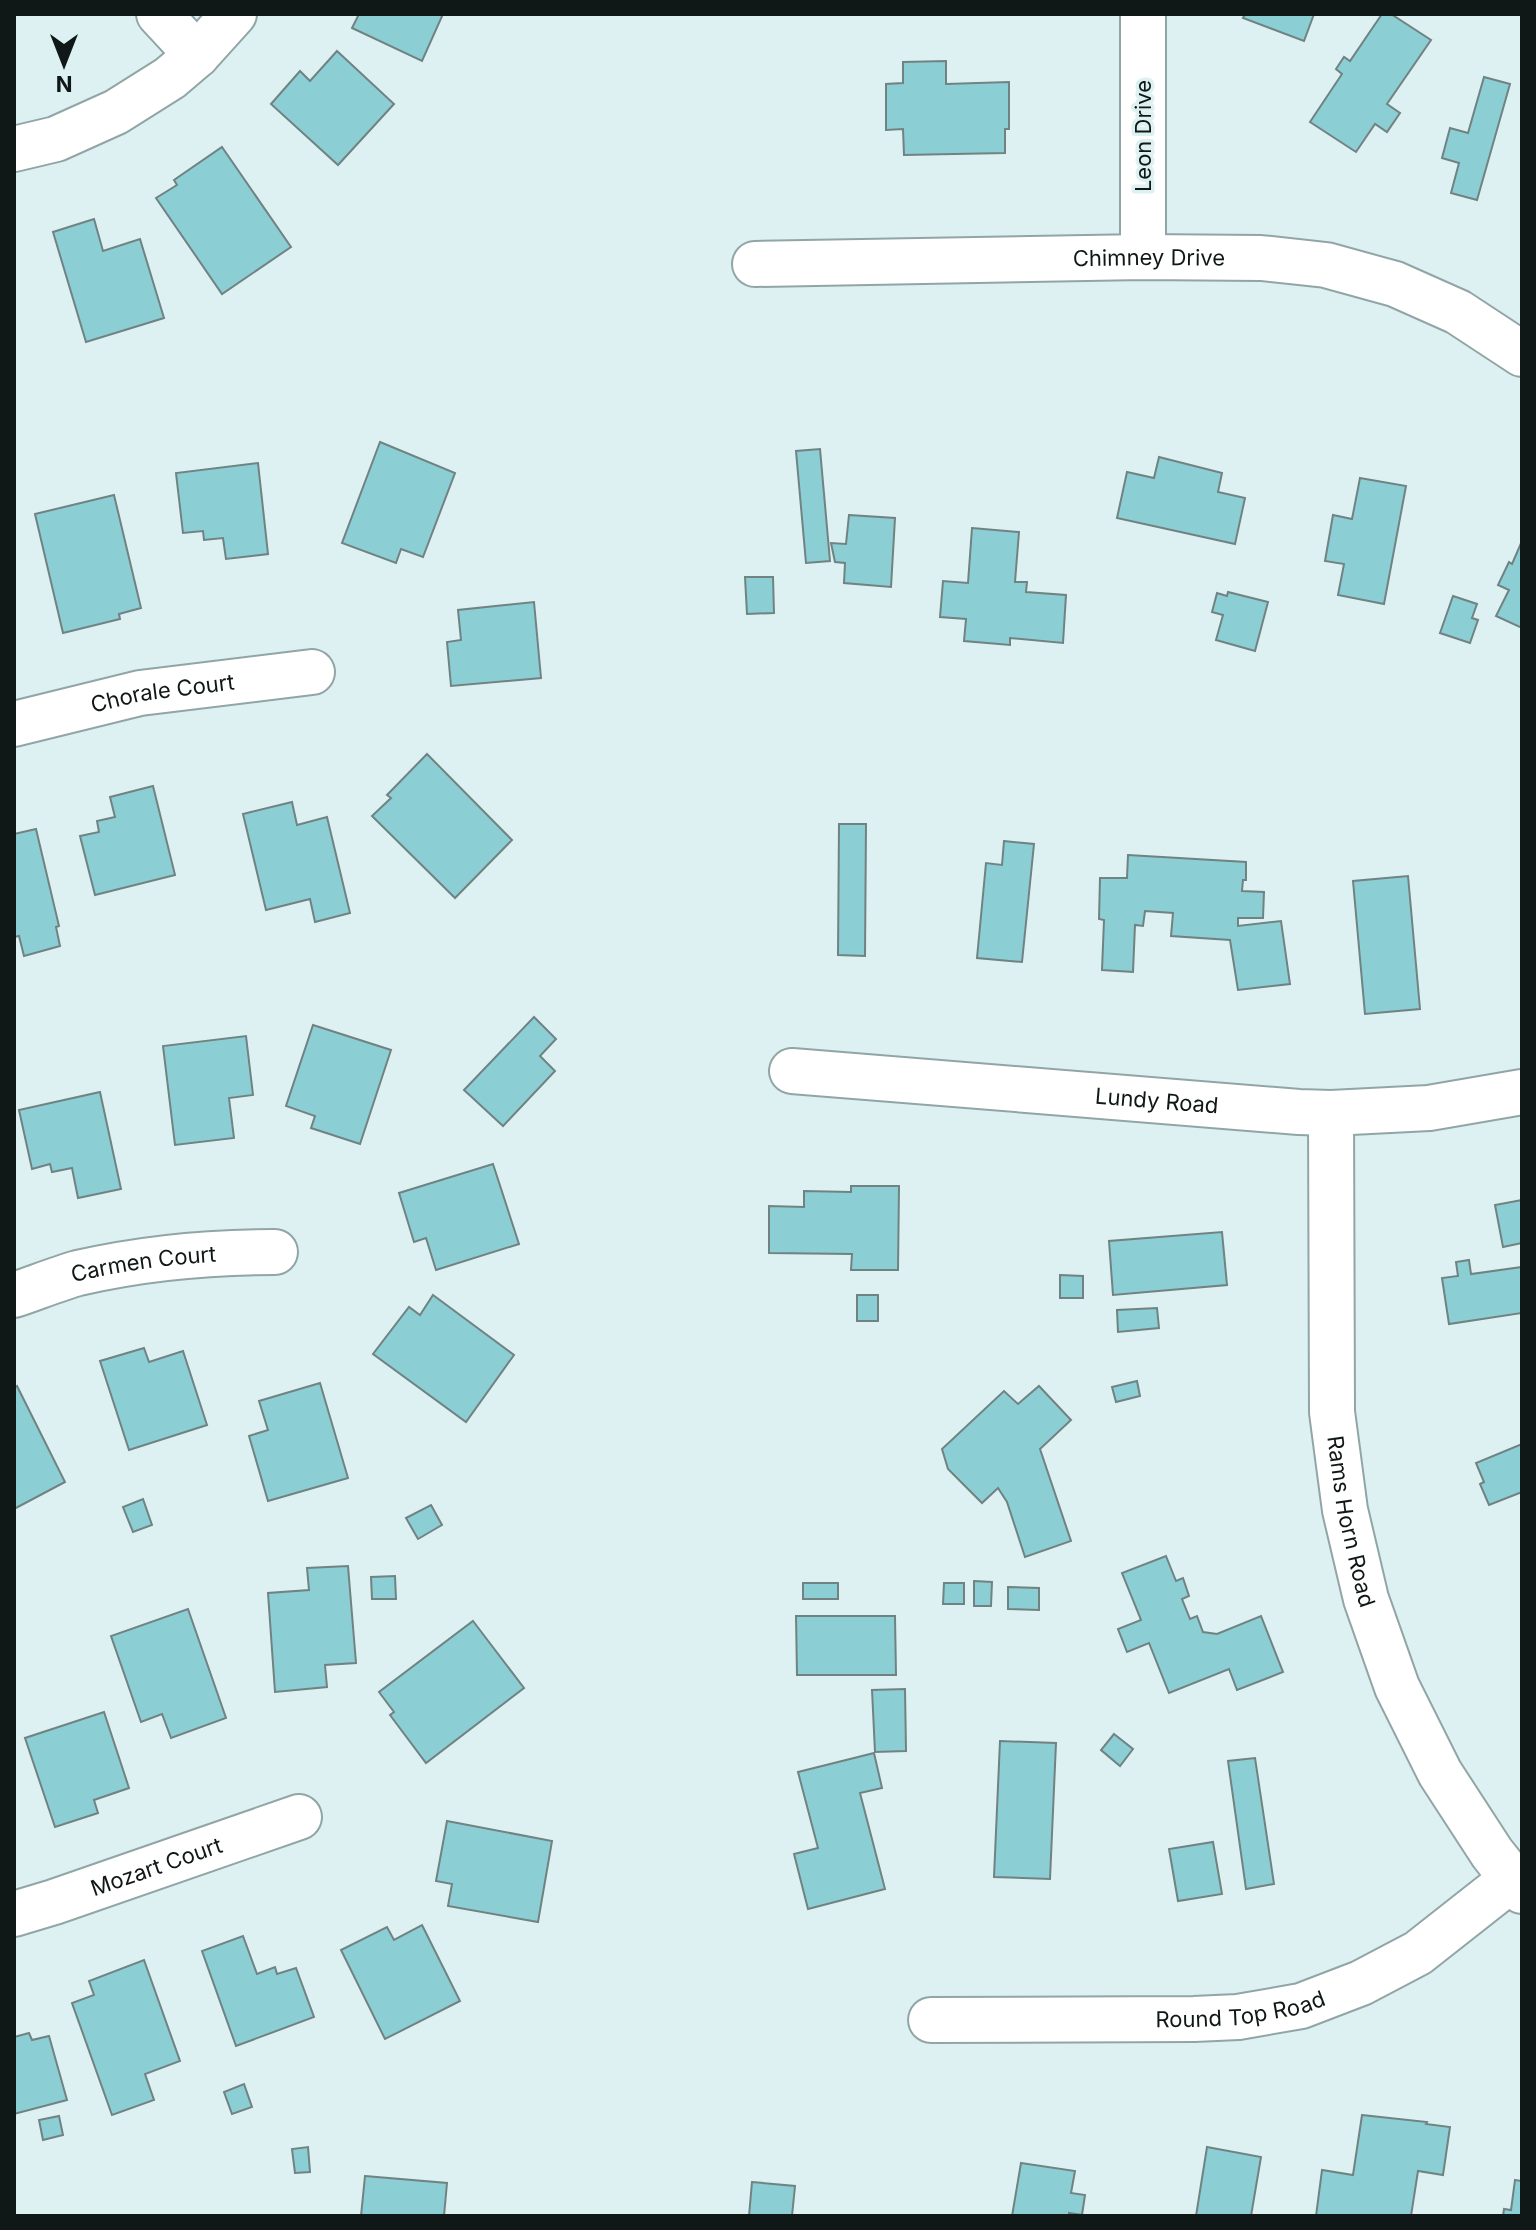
<svg xmlns="http://www.w3.org/2000/svg" width="1536" height="2230" viewBox="0 0 1536 2230" font-family="Inter,sans-serif">
<rect width="100%" height="100%" fill="#ddf1f2"/>
<g fill="#8bcfd4" stroke="#718283" stroke-width="2">
<polygon points="359,14 443,14 422,61 352,28"/>
<polygon points="1245,14 1314,14 1304,41 1243,18"/>
<polygon points="1382,14 1391,14 1431,40 1387,104 1400,113 1387,132 1375,124 1356,152 1310,122 1342,74 1336,69 1344,57 1350,61"/>
<polygon points="337,51 394,104 338,165 271,104 300,71 310,81"/>
<polygon points="946,61 946,84 1009,82 1009,129 1005,129 1005,153 904,155 903,129 886,130 886,84 903,83 903,62"/>
<polygon points="1484,77 1510,84 1477,200 1451,193 1459,163 1442,158 1450,128 1468,133"/>
<polygon points="222,147 291,247 222,294 156,198 177,185 174,180"/>
<polygon points="94,219 103,251 140,239 164,318 86,342 53,232"/>
<polygon points="380,442 455,473 423,557 401,549 396,563 342,543"/>
<polygon points="820,449 830,561 806,563 796,451"/>
<polygon points="1159,457 1222,473 1218,492 1245,498 1235,544 1117,518 1127,472 1154,478"/>
<polygon points="258,463 268,554 226,559 223,538 204,540 203,531 183,533 176,473"/>
<polygon points="1360,478 1406,486 1384,604 1338,595 1344,564 1325,561 1333,515 1352,519"/>
<polygon points="114,495 141,608 119,614 120,619 63,633 35,514"/>
<polygon points="849,515 895,518 891,587 844,583 845,563 835,562 831,543 846,544"/>
<polygon points="972,528 1019,532 1015,582 1027,582 1026,592 1066,595 1063,643 1010,638 1010,645 964,641 966,619 940,617 943,581 968,583"/>
<polygon points="1522,541 1522,628 1496,616 1509,590 1498,585 1509,562 1512,564"/>
<polygon points="745,577 773,577 774,613 747,614"/>
<polygon points="1228,592 1268,602 1255,651 1216,640 1223,615 1212,612 1217,593 1227,596"/>
<polygon points="1453,596 1477,604 1472,618 1478,620 1470,643 1440,633"/>
<polygon points="534,602 541,678 451,686 447,642 461,640 458,610"/>
<polygon points="427,754 512,840 455,898 372,816 391,798 387,795"/>
<polygon points="153,786 175,875 95,895 80,836 99,832 97,821 115,817 110,797"/>
<polygon points="292,802 297,825 327,817 350,913 315,922 310,899 266,910 243,814"/>
<polygon points="839,824 866,824 865,956 838,955"/>
<polygon points="36,829 59,926 56,927 60,946 24,956 19,936 14,937 14,834"/>
<polygon points="1004,841 1034,844 1022,962 977,958 986,863 1002,865"/>
<polygon points="1128,855 1246,862 1246,880 1243,880 1242,891 1264,892 1263,918 1238,918 1238,926 1281,921 1290,984 1238,990 1230,940 1171,936 1173,913 1145,911 1143,926 1135,925 1133,972 1102,970 1104,920 1099,919 1100,878 1127,878"/>
<polygon points="1408,876 1420,1009 1365,1014 1353,881"/>
<polygon points="534,1017 556,1039 540,1056 555,1071 503,1126 464,1090"/>
<polygon points="313,1025 391,1050 360,1144 311,1128 315,1116 286,1106"/>
<polygon points="246,1036 253,1095 229,1098 234,1138 175,1145 163,1046"/>
<polygon points="100,1092 121,1189 78,1198 72,1168 52,1172 50,1164 32,1169 19,1110"/>
<polygon points="493,1164 519,1244 436,1270 426,1238 414,1242 399,1193"/>
<polygon points="851,1186 899,1186 898,1270 851,1270 852,1254 769,1253 769,1206 804,1207 804,1191 851,1192"/>
<polygon points="1522,1200 1522,1243 1503,1247 1495,1205"/>
<polygon points="1222,1232 1227,1285 1113,1295 1109,1241"/>
<polygon points="1469,1260 1471,1274 1522,1267 1522,1313 1449,1324 1442,1278 1458,1276 1456,1262"/>
<polygon points="1060,1275 1083,1276 1083,1298 1060,1298"/>
<polygon points="433,1295 514,1355 466,1422 373,1354 409,1307 420,1315"/>
<rect x="857" y="1295" width="21" height="26"/>
<polygon points="1157,1308 1159,1328 1118,1332 1117,1310"/>
<polygon points="144,1348 149,1362 183,1351 207,1425 129,1450 100,1361"/>
<polygon points="1137,1381 1140,1396 1116,1402 1112,1387"/>
<polygon points="320,1383 348,1478 268,1501 249,1436 268,1430 259,1401"/>
<polygon points="17,1386 65,1482 14,1509 14,1388"/>
<polygon points="1039,1386 1071,1420 1040,1449 1071,1541 1025,1557 1007,1502 998,1488 982,1503 948,1469 942,1449 1004,1391 1018,1404"/>
<polygon points="1522,1444 1522,1492 1489,1505 1480,1484 1484,1482 1476,1463"/>
<polygon points="143,1499 152,1525 133,1532 123,1507"/>
<polygon points="431,1505 442,1525 418,1539 406,1518"/>
<polygon points="1166,1556 1176,1581 1183,1578 1189,1596 1182,1599 1190,1619 1197,1616 1203,1632 1217,1634 1261,1616 1283,1672 1237,1690 1229,1669 1169,1693 1149,1643 1127,1652 1118,1629 1141,1620 1122,1573"/>
<polygon points="348,1566 356,1663 325,1665 327,1687 275,1692 268,1593 309,1590 307,1568"/>
<polygon points="395,1576 396,1599 372,1599 371,1577"/>
<polygon points="974,1581 992,1582 991,1606 974,1606"/>
<rect x="803" y="1583" width="35" height="16"/>
<polygon points="944,1583 964,1583 964,1604 943,1604"/>
<polygon points="1008,1587 1039,1588 1039,1610 1008,1609"/>
<polygon points="188,1609 226,1718 171,1738 162,1714 141,1722 111,1636"/>
<polygon points="796,1616 895,1616 896,1675 797,1675"/>
<polygon points="473,1621 524,1688 426,1763 390,1715 394,1712 379,1692"/>
<polygon points="905,1689 906,1751 875,1752 872,1690"/>
<polygon points="104,1712 129,1788 94,1800 98,1813 55,1827 25,1738"/>
<polygon points="1114,1734 1133,1749 1120,1766 1101,1750"/>
<polygon points="1000,1741 1056,1743 1050,1879 994,1877"/>
<polygon points="874,1753 882,1788 860,1793 885,1889 808,1909 794,1854 818,1848 798,1772"/>
<polygon points="1255,1758 1274,1884 1246,1889 1228,1761"/>
<polygon points="447,1821 552,1841 538,1922 448,1906 452,1884 436,1881"/>
<polygon points="1213,1842 1222,1894 1178,1901 1169,1849"/>
<polygon points="422,1925 460,2001 385,2039 341,1950 387,1927 394,1940"/>
<polygon points="243,1936 257,1974 275,1967 277,1974 296,1968 314,2017 236,2046 202,1951"/>
<polygon points="144,1960 180,2061 145,2074 154,2100 112,2115 72,2003 94,1995 89,1981"/>
<polygon points="29,2033 32,2040 49,2036 67,2100 14,2114 14,2037"/>
<polygon points="244,2084 252,2107 232,2114 224,2092"/>
<polygon points="1362,2115 1427,2122 1426,2124 1450,2127 1443,2175 1418,2171 1411,2216 1316,2216 1322,2170 1353,2175"/>
<polygon points="59,2116 63,2135 43,2140 39,2120"/>
<polygon points="308,2147 310,2172 295,2173 292,2149"/>
<polygon points="1207,2147 1261,2157 1251,2216 1196,2216"/>
<polygon points="1021,2163 1075,2171 1071,2193 1085,2195 1082,2215 1069,2213 1069,2216 1012,2216"/>
<polygon points="365,2176 447,2183 444,2216 361,2216"/>
<polygon points="1515,2180 1522,2181 1522,2216 1503,2216 1504,2209 1511,2210"/>
<polygon points="752,2182 795,2186 792,2216 749,2216"/>
</g>
<g fill="none" stroke-linecap="round" stroke-linejoin="round">
<g stroke="#92a5a6" stroke-width="48">
<g id="street">
<polyline points="159,14 197,55"/>
<polyline points="1143,14 1143,257"/>
<polyline points="14,149 56,139 116,112 170,78 197,55 234,14"/>
<path id="s1" d="M755,264l388,-7 118,1 65,7 69,19 63,28 64,42"/>
<path id="s2" d="M14,724l126,-31 172,-21"/>
<path id="s3" d="M792,1071l507,41 32,1 98,-5 93,-16"/>
<path id="s4" d="M1331,1113l1,299 13,98 21,89 31,88 43,86 52,80 30,38"/>
<path id="s5" d="M14,1295c21,-7 43,-16 64,-22 65,-15 130,-21 197,-21"/>
<path id="s6" d="M14,1914l40,-12 245,-85"/>
<path id="s7" d="M931,2020l263,-1 44,-2 63,-11 60,-23 57,-30 94,-74"/>
</g>
</g>
<use href="#street" stroke="#fff" stroke-width="44"/>
</g>
<g text-anchor="middle" dominant-baseline="central" stroke-width="7" stroke-linejoin="round" paint-order="stroke">
<g font-size="22" fill="#101717" stroke="#ddf1f2">
<text transform="translate(1143 136) rotate(-90)">Leon Drive</text>
<text stroke="none"><textPath href="#s1" startOffset="394">Chimney Drive</textPath></text>
<text stroke="none"><textPath href="#s2" startOffset="152">Chorale Court</textPath></text>
<text stroke="none"><textPath href="#s3" startOffset="366">Lundy Road</textPath></text>
<text stroke="none"><textPath href="#s5" startOffset="134">Carmen Court</textPath></text>
<text stroke="none"><textPath href="#s4" startOffset="410">Rams Horn Road</textPath></text>
<text stroke="none"><textPath href="#s6" startOffset="150">Mozart Court</textPath></text>
<text stroke="none"><textPath href="#s7" startOffset="310">Round Top Road</textPath></text>
</g>
</g>
<rect width="1536" height="2230" fill="none" stroke="#101717" stroke-width="32"/>
<g transform="translate(64 64) rotate(180)" stroke="#ddf1f2" stroke-width="6" paint-order="stroke">
<path d="M0-6L14 30L0 20L-14 30Z" fill="#101717"/>
<text y="-12" font-size="22" font-weight="bold" text-anchor="middle" fill="#101717">N</text>
</g>
</svg>
